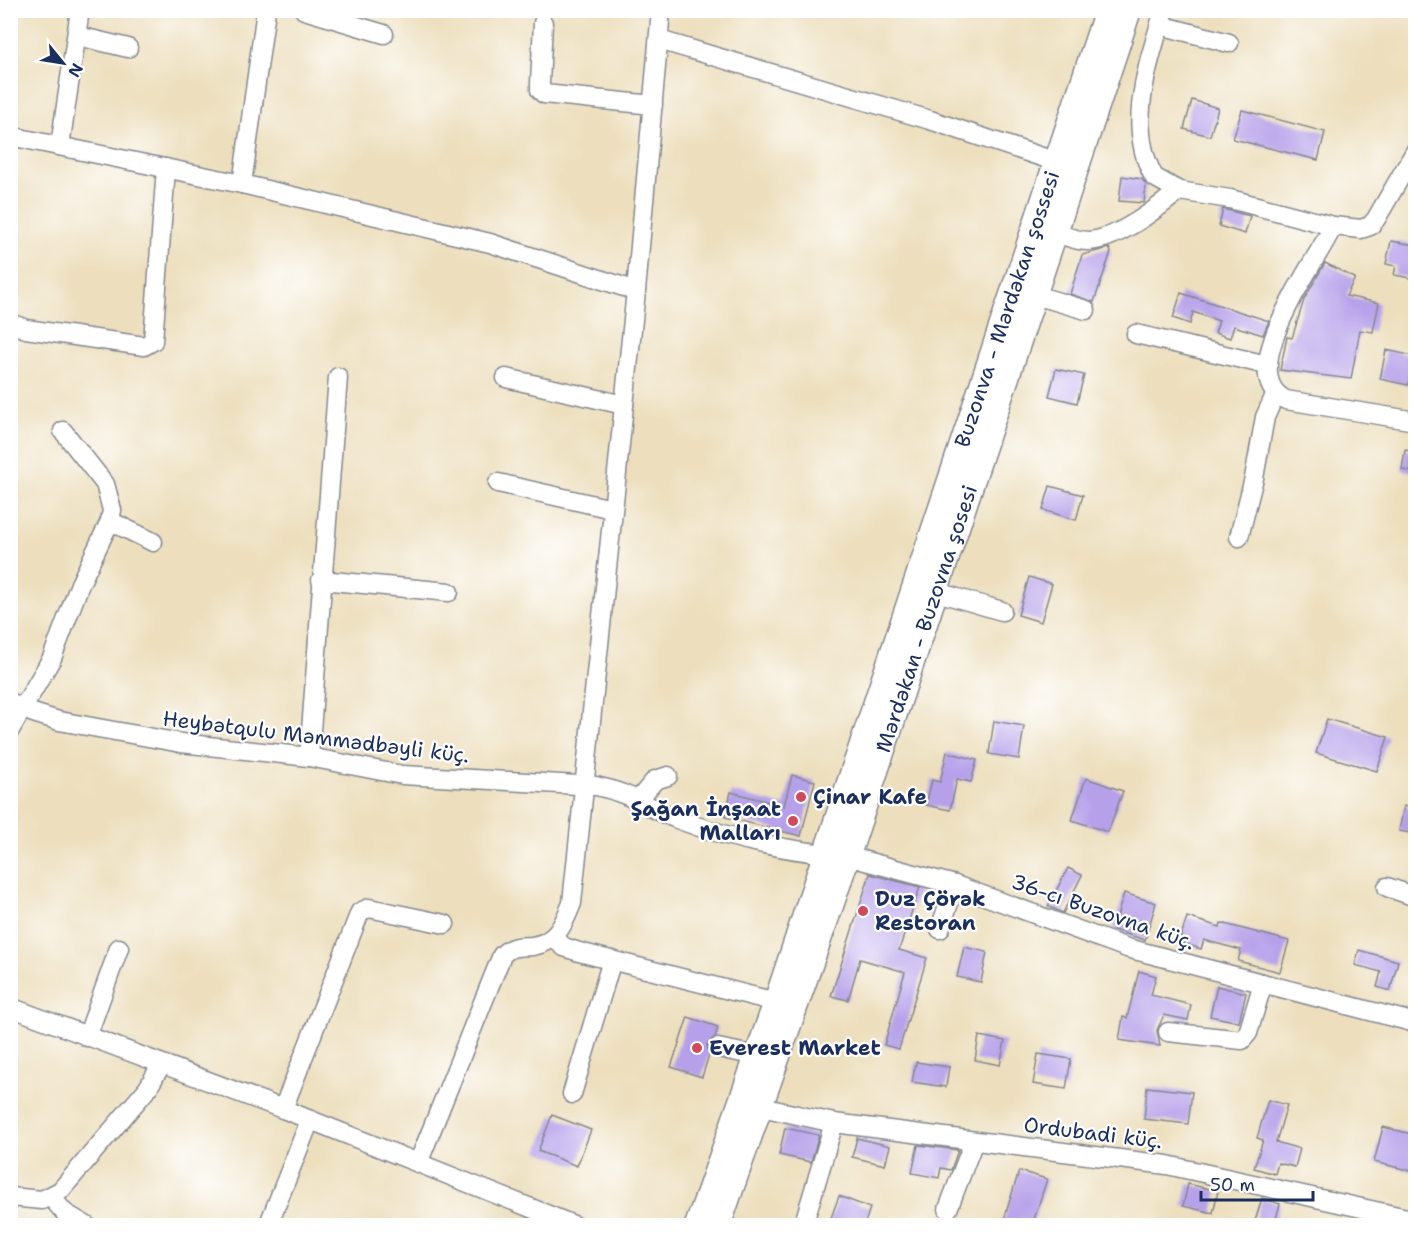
<svg xmlns="http://www.w3.org/2000/svg" width="1426" height="1236" viewBox="0 0 1426 1236" font-family="'Shantell Sans',sans-serif">
<rect width="100%" height="100%" fill="#fff"/>
<filter id="ink" filterUnits="userSpaceOnUse"><feTurbulence type="fractalNoise" baseFrequency=".0167" numOctaves="2"/><feDisplacementMap in="SourceGraphic" scale="12" xChannelSelector="R" yChannelSelector="G"/><feConvolveMatrix kernelMatrix="1 2 1 2 8 2 1 2 1" color-interpolation-filters="sRGB"/></filter>
<filter id="wash" filterUnits="userSpaceOnUse"><feTurbulence type="fractalNoise" baseFrequency=".008" numOctaves="4" result="noise"/><feDisplacementMap in="SourceGraphic" scale="24" xChannelSelector="R" yChannelSelector="G"/><feGaussianBlur stdDeviation="1.35" result="paint"/><feColorMatrix in="noise" values="0 0 0 0 0 0 0 0 0 0 0 0 0 0 0 0 0 1.4 0 .05"/><feComposite in="paint" operator="in"/></filter>
<g filter="url(#wash)">
<rect width="100%" height="100%" fill="#eddfbd"/>
<g id="blocks">
<g fill="#b6a0ea">
<polygon points="1192,100 1218,108 1210,136 1184,129"/>
<polygon points="1242,110 1325,132 1318,160 1233,139"/>
<polygon points="1122,176 1142,179 1146,185 1144,203 1119,201"/>
<polygon points="1223,209 1250,216 1245,234 1219,226"/>
<polygon points="1391,241 1416,245 1416,279 1394,275 1396,266 1386,264"/>
<polygon points="1109,248 1111,252 1094,302 1070,294 1082,255"/>
<polygon points="1325,263 1355,278 1346,296 1379,303 1373,332 1360,330 1351,379 1280,370 1287,337 1292,338 1304,300"/>
<polygon points="1181,293 1269,321 1263,335 1234,326 1230,338 1215,333 1219,321 1193,312 1190,324 1173,318"/>
<polygon points="1386,350 1414,356 1408,385 1380,379"/>
<polygon points="1056,369 1084,375 1077,403 1049,396"/>
<polygon points="1405,450 1416,452 1416,472 1402,470"/>
<polygon points="1050,486 1083,495 1076,520 1043,510"/>
<polygon points="1029,577 1052,584 1041,622 1018,615"/>
<polygon points="1327,719 1388,737 1377,771 1316,753"/>
<polygon points="994,721 1024,726 1019,759 989,754"/>
<polygon points="947,752 977,760 971,782 957,779 950,810 926,805 932,780 940,782"/>
<polygon points="792,775 815,781 801,836 725,817 731,792 784,806"/>
<polygon points="1086,778 1123,791 1108,832 1072,820"/>
<polygon points="1404,806 1416,809 1416,834 1399,831"/>
<polygon points="1068,868 1082,875 1063,913 1048,906"/>
<polygon points="870,874 920,887 899,950 927,958 899,1049 884,1045 905,972 860,959 848,1000 831,996"/>
<polygon points="1124,893 1156,903 1145,940 1113,930"/>
<polygon points="1187,917 1220,927 1221,923 1289,941 1280,972 1238,961 1241,950 1204,940 1201,949 1179,942"/>
<polygon points="964,947 987,952 981,982 957,977"/>
<polygon points="1359,950 1398,961 1390,991 1377,987 1381,972 1355,965"/>
<polygon points="1139,971 1156,976 1151,995 1191,1005 1188,1020 1164,1015 1157,1030 1160,1046 1119,1040 1123,1017 1127,1018"/>
<polygon points="1217,986 1246,993 1239,1022 1210,1016"/>
<polygon points="688,1017 718,1027 715,1037 707,1045 709,1055 702,1077 671,1067"/>
<polygon points="979,1036 1005,1041 1000,1065 975,1060"/>
<polygon points="1038,1054 1071,1059 1066,1089 1033,1084"/>
<polygon points="916,1062 949,1067 946,1087 912,1082"/>
<polygon points="1147,1087 1192,1092 1188,1124 1144,1119"/>
<polygon points="1268,1100 1287,1105 1276,1142 1300,1149 1295,1167 1278,1163 1275,1174 1254,1168 1263,1140 1257,1138"/>
<polygon points="552,1115 591,1130 577,1166 538,1151"/>
<polygon points="1383,1127 1416,1135 1416,1172 1374,1162"/>
<polygon points="785,1128 819,1135 811,1162 779,1155"/>
<polygon points="857,1138 890,1146 885,1165 852,1157"/>
<polygon points="918,1145 958,1150 951,1170 941,1168 939,1178 912,1173"/>
<polygon points="1019,1171 1047,1179 1032,1226 1002,1226"/>
<polygon points="1188,1184 1218,1191 1213,1213 1183,1206"/>
<polygon points="839,1196 870,1208 864,1226 828,1226"/>
<polygon points="1262,1198 1280,1204 1274,1226 1255,1221"/>
</g>
</g>
</g>
<g filter="url(#ink)">
<use href="#blocks" fill-opacity="0" stroke="#84878e" stroke-width="1.5"/>
<g fill="none" stroke-linecap="round" stroke-linejoin="round">
<g stroke="#84878e" stroke-width="21">
<g id="minor">
<polyline points="304,10 384,34"/>
<path d="M1164,10c-15,53 -39,115 -10,167l25,14"/>
<polyline points="543,23 540,83 540,90 544,94 653,105"/>
<polyline points="1160,25 1229,43"/>
<polyline points="78,36 128,48"/>
<polyline points="659,40 930,120 1057,162"/>
<polyline points="10,136 242,184 490,243 636,291"/>
<polyline points="60,146 80,10"/>
<polyline points="242,184 266,10"/>
<path d="M1333,226c-14,33 -103,148 -47,174l130,21"/>
<path d="M1055,233c11,3 22,8 33,8 29,-1 68,-32 91,-50l51,8 103,27 28,3 9,-3 6,-7 40,-69"/>
<polyline points="1035,295 1086,310"/>
<polyline points="10,323 26,329 144,346 153,341 166,168"/>
<polyline points="1136,334 1267,365"/>
<polyline points="506,378 624,405"/>
<polyline points="498,483 612,509"/>
<polyline points="110,521 153,542"/>
<polyline points="1239,537 1254,478 1265,417 1275,395"/>
<polyline points="321,580 449,592"/>
<polyline points="937,592 1002,611"/>
<path d="M10,702l23,11 26,8 122,22 128,14 93,18 194,11c35,7 50,21 81,33 47,18 98,29 149,35"/>
<polyline points="10,730 52,658 80,584 110,521 112,510 105,484 63,431"/>
<polyline points="309,757 338,377"/>
<polyline points="639,799 655,780 668,776"/>
<polyline points="847,856 955,885 1127,948 1416,1023"/>
<polyline points="1387,887 1416,897"/>
<polyline points="940,929 955,885"/>
<polyline points="554,938 564,947 579,952 776,1002"/>
<polyline points="10,1007 283,1109 576,1226"/>
<polyline points="1168,1032 1242,1040 1248,1033 1263,983"/>
<polyline points="87,1037 119,948"/>
<polyline points="718,1048 757,1056"/>
<polyline points="572,1094 612,960"/>
<polyline points="761,1107 834,1123 1167,1165 1416,1220"/>
<polyline points="283,1109 360,912 369,908 445,924"/>
<path d="M419,1161l83,-206c10,-10 17,-8 30,-9 25,-3 32,-23 40,-43l64,-612 25,-281"/>
<polyline points="10,1197 42,1200 60,1191 148,1088 161,1065"/>
<polyline points="51,1197 65,1213 87,1226"/>
<polyline points="948,1209 974,1141"/>
<polyline points="268,1226 310,1120"/>
<polyline points="803,1226 834,1123"/>
</g>
</g>
<g stroke="#84878e" stroke-width="27">
<g id="major">
<path id="s1" d="M697,1226l79,-224 331,-992"/>
<path id="s2" d="M718,1226l116,-329 295,-887"/>
</g>
</g>
<use href="#minor" stroke="#fff" stroke-width="18"/>
<use href="#major" stroke="#fff" stroke-width="24"/>
</g>
</g>
<g fill="#d1495b" stroke="#fff" stroke-width="2">
<circle cx="801" cy="797" r="6"/>
<circle cx="793" cy="821" r="6"/>
<circle cx="863" cy="911" r="6"/>
<circle cx="697" cy="1048" r="6"/>
</g>
<g text-anchor="middle" dominant-baseline="central" stroke-width="4.5" stroke-linejoin="round" paint-order="stroke">
<g font-size="21" fill="#1b2f5e" stroke="#fff">
<text stroke="none"><textPath href="#s1" startOffset="968">Buzonva - Mərdəkan şossesi</textPath></text>
<text stroke="none"><textPath href="#s2" startOffset="642">Mərdəkan - Buzovna şosesi</textPath></text>
<text transform="translate(316 737) rotate(7)">Heybətqulu Məmmədbəyli küç.</text>
<text transform="translate(1103 912) rotate(19)">36-cı Buzovna küç.</text>
<text transform="translate(1093 1133) rotate(7)">Ordubadi küç.</text>
</g>
<g font-size="21" font-weight="bold" fill="#1b2f5e" stroke="#fff" text-anchor="start">
<text x="813" y="797">Çinar Kafe</text>
<text x="781" y="809" text-anchor="end">Şağan İnşaat<tspan x="781" dy="24">Malları</tspan></text>
<text x="875" y="899">Duz Çörək<tspan x="875" dy="24">Restoran</tspan></text>
<text x="709" y="1048">Everest Market</text>
</g>
</g>
<rect width="1426" height="1236" fill="none" stroke="#fff" stroke-width="36"/>
<g transform="translate(63 63) rotate(120)" stroke="#ffffff" stroke-width="4.5" paint-order="stroke">
<path d="M0-4.5L10 22L0 15L-10 22Z" fill="#1b2f5e"/>
<text y="-9" font-size="16" font-weight="bold" text-anchor="middle" fill="#1b2f5e">N</text>
</g>
<path d="M1201 1191v9h112v-9" fill="none" stroke="#1b2f5e" stroke-width="3"/>
<text x="1210" y="1191" font-size="18" fill="#1b2f5e" stroke="#ffffff" stroke-width="4.5" paint-order="stroke">50 m</text>
</svg>
